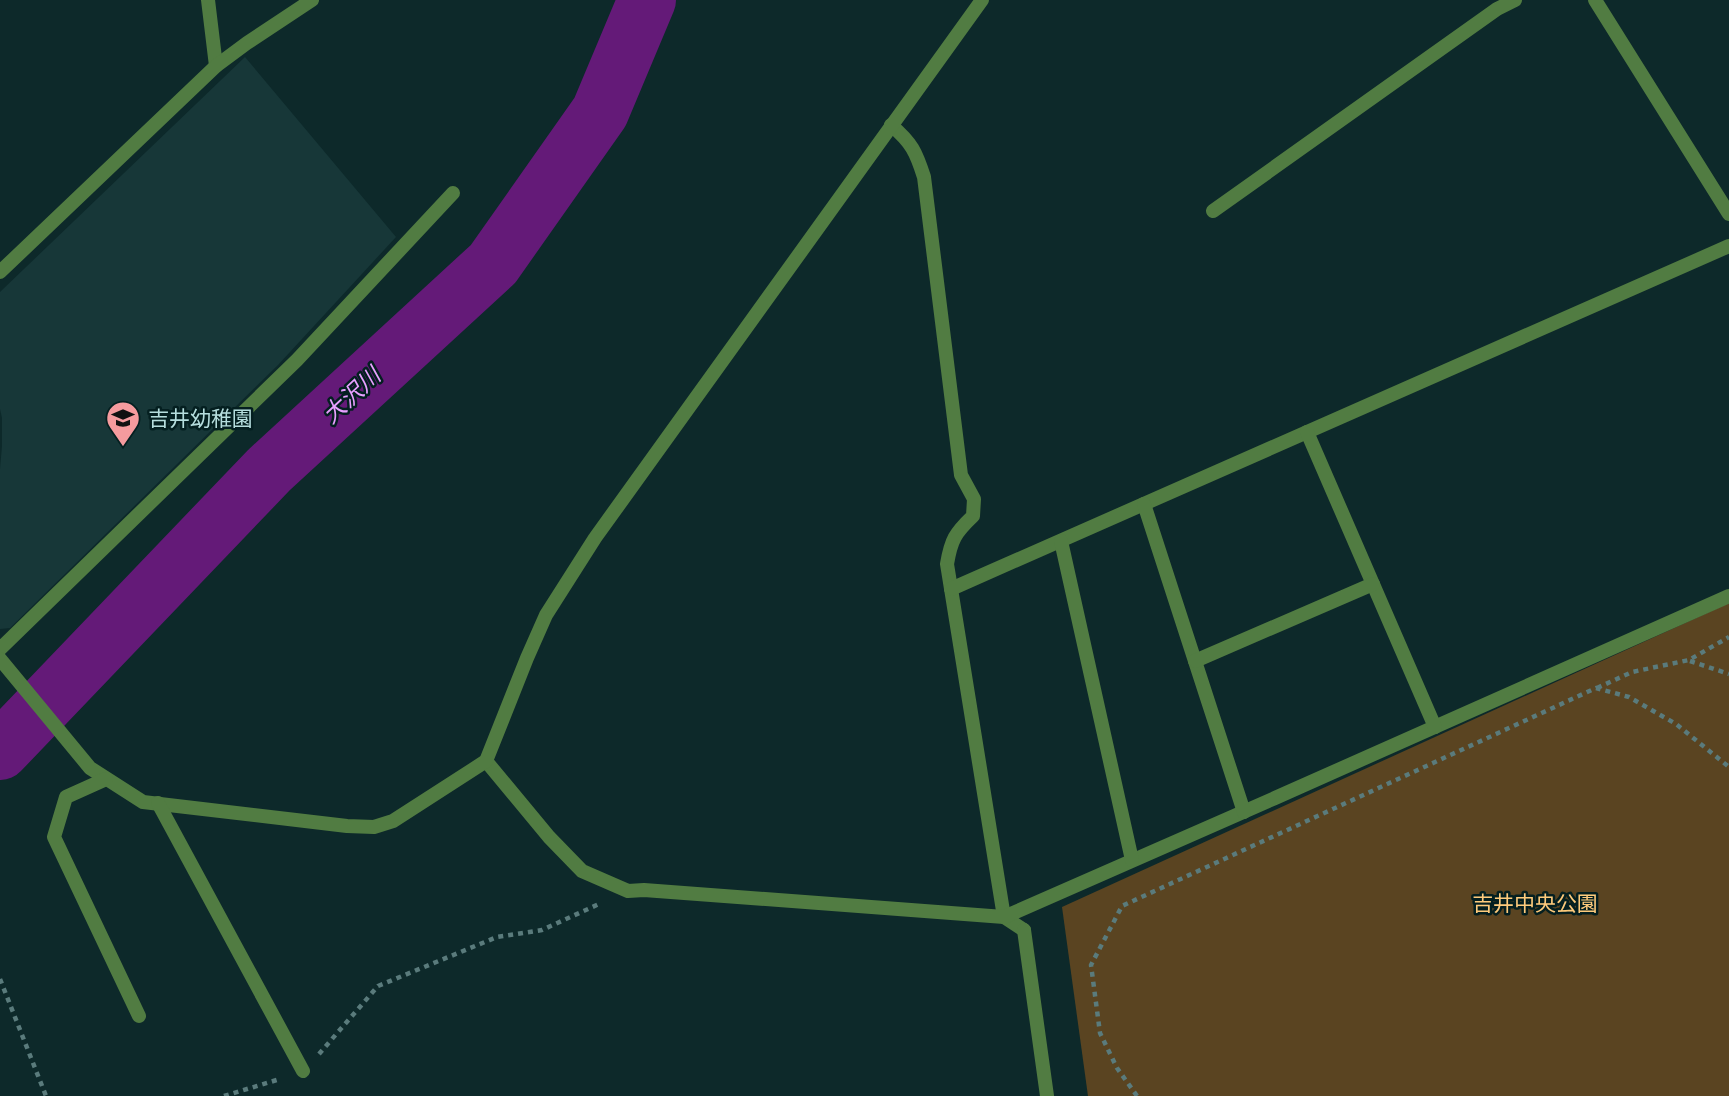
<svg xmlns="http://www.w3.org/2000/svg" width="1729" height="1096" viewBox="0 0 1729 1096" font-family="Raleway,'Noto Sans JP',sans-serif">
<rect width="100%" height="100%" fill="#0d292a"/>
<polygon fill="#173738" points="245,57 396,237 278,365 10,628 0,629 0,469 2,446 2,418 0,409 0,292"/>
<polygon fill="#5a4421" points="1729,603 1729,1096 1088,1096 1062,907"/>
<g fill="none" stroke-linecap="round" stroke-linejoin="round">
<polyline stroke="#641a78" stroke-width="58" points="0,751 269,470 493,264 600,112 647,0"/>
<g stroke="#5a7b7c" stroke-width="4.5" stroke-dasharray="5 5" stroke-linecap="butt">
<polyline points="1690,661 1729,674"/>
<polyline points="1597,688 1632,672 1689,660 1729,637"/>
<polyline points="0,979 46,1096"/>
<polyline points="319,1054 378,986 497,937 542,930 599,904"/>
<polyline points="224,1096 280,1079"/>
<polyline points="1137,1096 1117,1068 1100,1033 1091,965 1122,906 1596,688 1629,697 1676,724 1729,767"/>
</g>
<g stroke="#517c42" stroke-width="14">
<path d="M891,125c21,18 25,27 33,52l37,298 13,24 -1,17c-18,17 -22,24 -26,48l57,353 20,13"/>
<polyline points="951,589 1729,246"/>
<polyline points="0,649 297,360 453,193"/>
<polyline points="486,761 549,837 582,871 628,891 644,890 1004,917 1275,798 1729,596"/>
</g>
<g stroke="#517c42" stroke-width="14">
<polyline points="208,0 216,66"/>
<polyline points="1595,0 1729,214"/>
<polyline points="1213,211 1497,9 1515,0"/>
<polyline points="0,272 216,66 247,43 312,0"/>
<polyline points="1307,432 1435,727"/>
<polyline points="1144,504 1244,812"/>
<polyline points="1061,541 1132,860"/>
<polyline points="0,659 90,768 143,802 347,826 374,827 393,821 486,761 527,658 546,615 595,538 982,0"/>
<polyline points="1195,661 1373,584"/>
<polyline points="106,779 66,797 54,837 139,1016"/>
<polyline points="158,803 303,1071"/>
</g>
<polyline stroke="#517c42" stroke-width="14" points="1024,930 1047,1096"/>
</g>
<defs>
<g id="school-pin" transform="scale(1.75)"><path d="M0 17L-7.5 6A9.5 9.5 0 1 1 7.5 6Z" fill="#f59b9e" stroke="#041f20"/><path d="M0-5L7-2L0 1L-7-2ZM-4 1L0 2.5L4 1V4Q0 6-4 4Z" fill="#111"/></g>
</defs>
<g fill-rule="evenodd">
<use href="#school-pin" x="123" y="418"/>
</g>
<g text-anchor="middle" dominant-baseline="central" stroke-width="5" stroke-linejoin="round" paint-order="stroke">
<g font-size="21" fill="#b5dddd" stroke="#041f20" text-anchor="start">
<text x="148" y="418">吉井幼稚園</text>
</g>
<g font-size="21" fill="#fecb7c" stroke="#041f20">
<text x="1535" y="903">吉井中央公園</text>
</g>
<g font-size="23" font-style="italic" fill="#e8a0ff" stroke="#041f20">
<text transform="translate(351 395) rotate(-43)">大沢川</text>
</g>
</g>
</svg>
